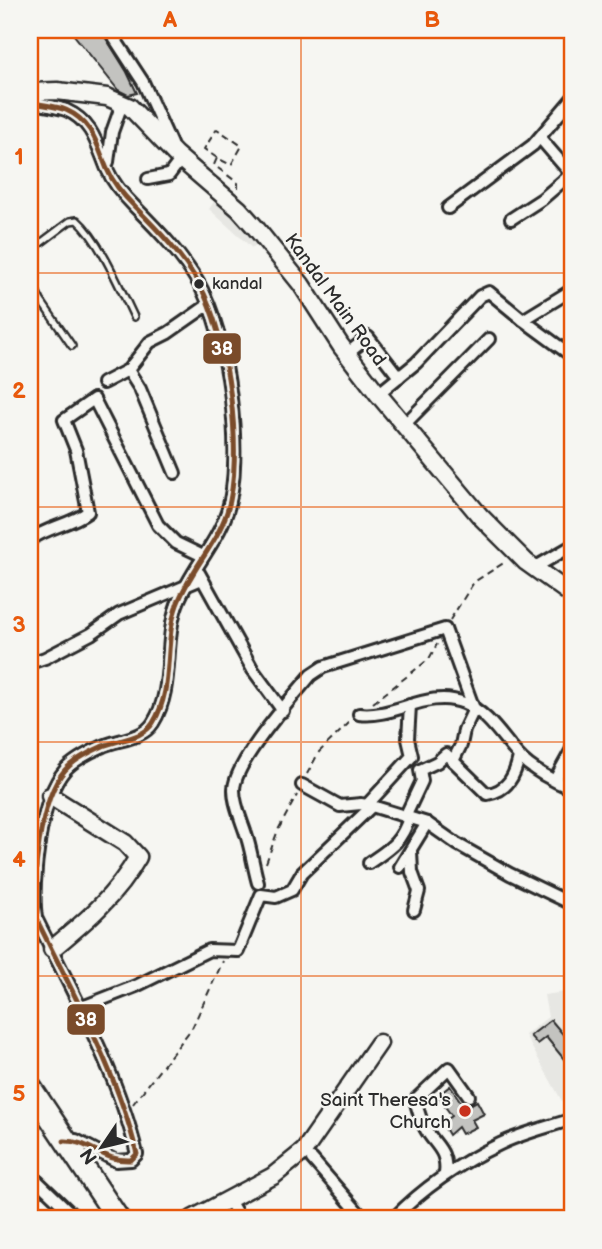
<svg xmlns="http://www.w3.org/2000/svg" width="602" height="1249" viewBox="0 0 602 1249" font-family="'Balsamiq Sans',sans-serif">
<rect width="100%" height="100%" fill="#f6f6f2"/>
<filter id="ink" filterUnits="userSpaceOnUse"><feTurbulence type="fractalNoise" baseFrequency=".0143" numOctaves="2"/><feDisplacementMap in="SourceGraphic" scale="14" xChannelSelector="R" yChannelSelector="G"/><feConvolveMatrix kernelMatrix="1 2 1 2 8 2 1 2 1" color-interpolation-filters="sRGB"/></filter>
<g filter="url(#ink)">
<g fill="#e7e7e3">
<polygon points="217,197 262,240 252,248 209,209"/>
<polygon points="572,991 572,1108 567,1110 525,1035 548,1017 544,995"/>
</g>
<g fill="#c3c3c0" stroke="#2b2b2b" stroke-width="2">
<polygon points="70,30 101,30 127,72 137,93 128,95 118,90"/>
<polygon points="551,1020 572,1045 572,1069 546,1037 537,1044 530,1036"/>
<polygon points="450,1086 465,1108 477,1101 484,1114 472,1120 476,1127 462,1134 458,1127 449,1135 442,1123 452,1116 437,1096"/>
</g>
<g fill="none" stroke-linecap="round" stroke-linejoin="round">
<g stroke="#2b2b2b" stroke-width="10">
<g id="lane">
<path d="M30,251l40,-30 7,-1c23,20 43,68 57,97"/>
<polyline points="30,279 41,301 72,346"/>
</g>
</g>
<g stroke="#2b2b2b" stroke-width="16">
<g id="street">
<polyline points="109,30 143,82 171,144"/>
<path d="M30,102c11,3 25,4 36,8 27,12 31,35 41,59 6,14 17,27 28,38 24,24 47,48 64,77 29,50 46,172 28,228 -11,33 -38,60 -50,93 -14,38 -2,83 -24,118 -11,17 -36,16 -52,24 -11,5 -28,14 -36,23 -25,28 -34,112 -29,148 37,76 81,153 101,236l-6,6 -15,1 -40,-21 -8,1"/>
<polyline points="108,162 112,132 122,104"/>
<polyline points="148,179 169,175 181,159"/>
<polyline points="448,208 533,145 572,99"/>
<polyline points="511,219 542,199 571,174 540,138"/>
<polyline points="523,320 572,356"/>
<polyline points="347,354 368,337 399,377"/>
<polyline points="128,370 140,389 175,473"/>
<polyline points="103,383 128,370 150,342 168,333 208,305"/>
<polyline points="378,394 416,363 480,296 489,292 523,320 572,290"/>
<polyline points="404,425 489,339"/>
<path d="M30,540c17,-13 40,-15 58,-28l-12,-62 -12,-30 30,-21 64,126 18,18 27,13"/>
<polyline points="534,568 572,546"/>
<polyline points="199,573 253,670 283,711"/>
<polyline points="30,663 45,658 91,634 119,614 202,579"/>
<path d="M359,714c35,5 69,-26 105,-11 24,10 37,33 54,52 12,14 37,27 54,34"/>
<polyline points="555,780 572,749"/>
<polyline points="302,785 340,806 361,804 372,806 427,823 457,844 510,874 572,904"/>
<polyline points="367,805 412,756 408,739 410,705"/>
<path d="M405,817l17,-36 -2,-11 17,-8 9,-8 41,40c21,-3 28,-19 32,-37"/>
<polyline points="411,851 412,872 419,891 414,910"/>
<path d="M369,863c20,-14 32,-20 40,-45"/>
<polyline points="400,867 427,823"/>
<path d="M258,883c-4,-14 -6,-28 -10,-42 -4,-16 -14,-34 -14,-51 0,-28 58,-92 77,-115l12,-8 122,-38 29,80 -10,21 -3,15 -8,16"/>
<polyline points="80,1008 136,986 209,950 238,951 261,895 276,897 292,890 302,873 372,806"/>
<polyline points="312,1159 364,1219"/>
<polyline points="30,1174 77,1219"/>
<path d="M445,1174c3,-24 -10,-28 -20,-46 -5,-8 -7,-19 -10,-28l34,-32 20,28"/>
<polyline points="229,1200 240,1219"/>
<path d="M393,1219c31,-32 67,-56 107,-75 22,-11 49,-17 72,-25"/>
</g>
</g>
<g stroke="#2b2b2b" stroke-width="21">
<g id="secondary">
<polyline points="30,92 57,91 107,97 130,107 175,154 239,209 255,227 301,284 341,346 378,394 480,516 526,562 572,595"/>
<path d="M50,796l75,47 13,14c-22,39 -52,64 -86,92"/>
<polyline points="192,1219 273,1176 304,1151 379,1043"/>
</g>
</g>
<g stroke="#2b2b2b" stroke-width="26">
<polyline id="highway" points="30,1087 118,1219"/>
</g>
<g stroke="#2b2b2b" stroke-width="2" stroke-dasharray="7 5" stroke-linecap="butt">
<polyline points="217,158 204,149 217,129 242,146 231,165 217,158 214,165 238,183 238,190"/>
<polyline points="450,620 474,582 505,562"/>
<polyline points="373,703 429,659 437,644"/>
<polyline points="307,774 319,752 350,722"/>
<polyline points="266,863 278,830 297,795"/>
<polyline points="133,1104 192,1028 223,961"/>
</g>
<use href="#lane" stroke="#f6f6f2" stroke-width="5"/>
<use href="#street" stroke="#f6f6f2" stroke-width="10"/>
<use href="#secondary" stroke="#f6f6f2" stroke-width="16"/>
<use href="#highway" stroke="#f6f6f2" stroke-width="21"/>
<g stroke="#f6f6f2" stroke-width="10">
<path id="bus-1" d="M30,102c11,3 25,4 36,8 27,12 31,35 41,59 6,14 17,27 28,38 24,24 47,48 64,77 29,50 46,172 28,228 -11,33 -38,60 -50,93 -14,38 -2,83 -24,118 -11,17 -36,16 -52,24 -11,5 -28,14 -36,23 -25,28 -34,112 -29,148 37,76 81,153 101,236l-6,6c-28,2 -42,-20 -67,-19"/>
</g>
<use href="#bus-1" stroke="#7a4b2a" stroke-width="5"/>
</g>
</g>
<path fill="none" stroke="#e8590c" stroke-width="2" stroke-opacity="0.55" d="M301,30v1189M30,273h542M30,507h542M30,742h542M30,976h542"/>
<circle fill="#2b2b2b" stroke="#f6f6f2" stroke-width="2.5" cx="199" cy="284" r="6"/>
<circle fill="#c8321e" stroke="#f6f6f2" stroke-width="2.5" cx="465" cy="1111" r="7"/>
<g text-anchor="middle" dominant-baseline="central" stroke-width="5" stroke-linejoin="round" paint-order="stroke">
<g font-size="17" fill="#2b2b2b" stroke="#f6f6f2" text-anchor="start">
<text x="212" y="284">kandal</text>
</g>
<g font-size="19" fill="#2b2b2b" stroke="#f6f6f2">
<text transform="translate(335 300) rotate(54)">Kandal Main Road</text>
</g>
<g font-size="19" fill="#2b2b2b" stroke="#f6f6f2" text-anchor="end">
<text x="451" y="1100">Saint Theresa's<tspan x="451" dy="22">Church</tspan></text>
</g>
</g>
<g stroke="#f6f6f2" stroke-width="2.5">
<rect x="202" y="332" width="40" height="33" rx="7" fill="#7a4b2a"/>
<rect x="66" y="1003" width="40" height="33" rx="7" fill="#7a4b2a"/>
</g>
<g font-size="19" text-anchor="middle" font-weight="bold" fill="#fff">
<text x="222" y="355">38</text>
<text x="86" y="1026">38</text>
</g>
<rect width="602" height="1249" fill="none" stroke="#f6f6f2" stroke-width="77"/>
<g transform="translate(102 1147) rotate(235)" stroke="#f6f6f2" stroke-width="5" paint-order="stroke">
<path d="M0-5L12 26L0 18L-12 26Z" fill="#2b2b2b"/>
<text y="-10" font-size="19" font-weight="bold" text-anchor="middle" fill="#2b2b2b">N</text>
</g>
<rect x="38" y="38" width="526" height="1172" fill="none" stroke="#e8590c" stroke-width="2.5"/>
<g font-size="23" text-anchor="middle" font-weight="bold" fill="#e8590c">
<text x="170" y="27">A</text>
<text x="432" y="27">B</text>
<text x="19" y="164">1</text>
<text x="19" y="398">2</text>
<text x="19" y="632">3</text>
<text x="19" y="867">4</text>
<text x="19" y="1101">5</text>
</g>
</svg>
